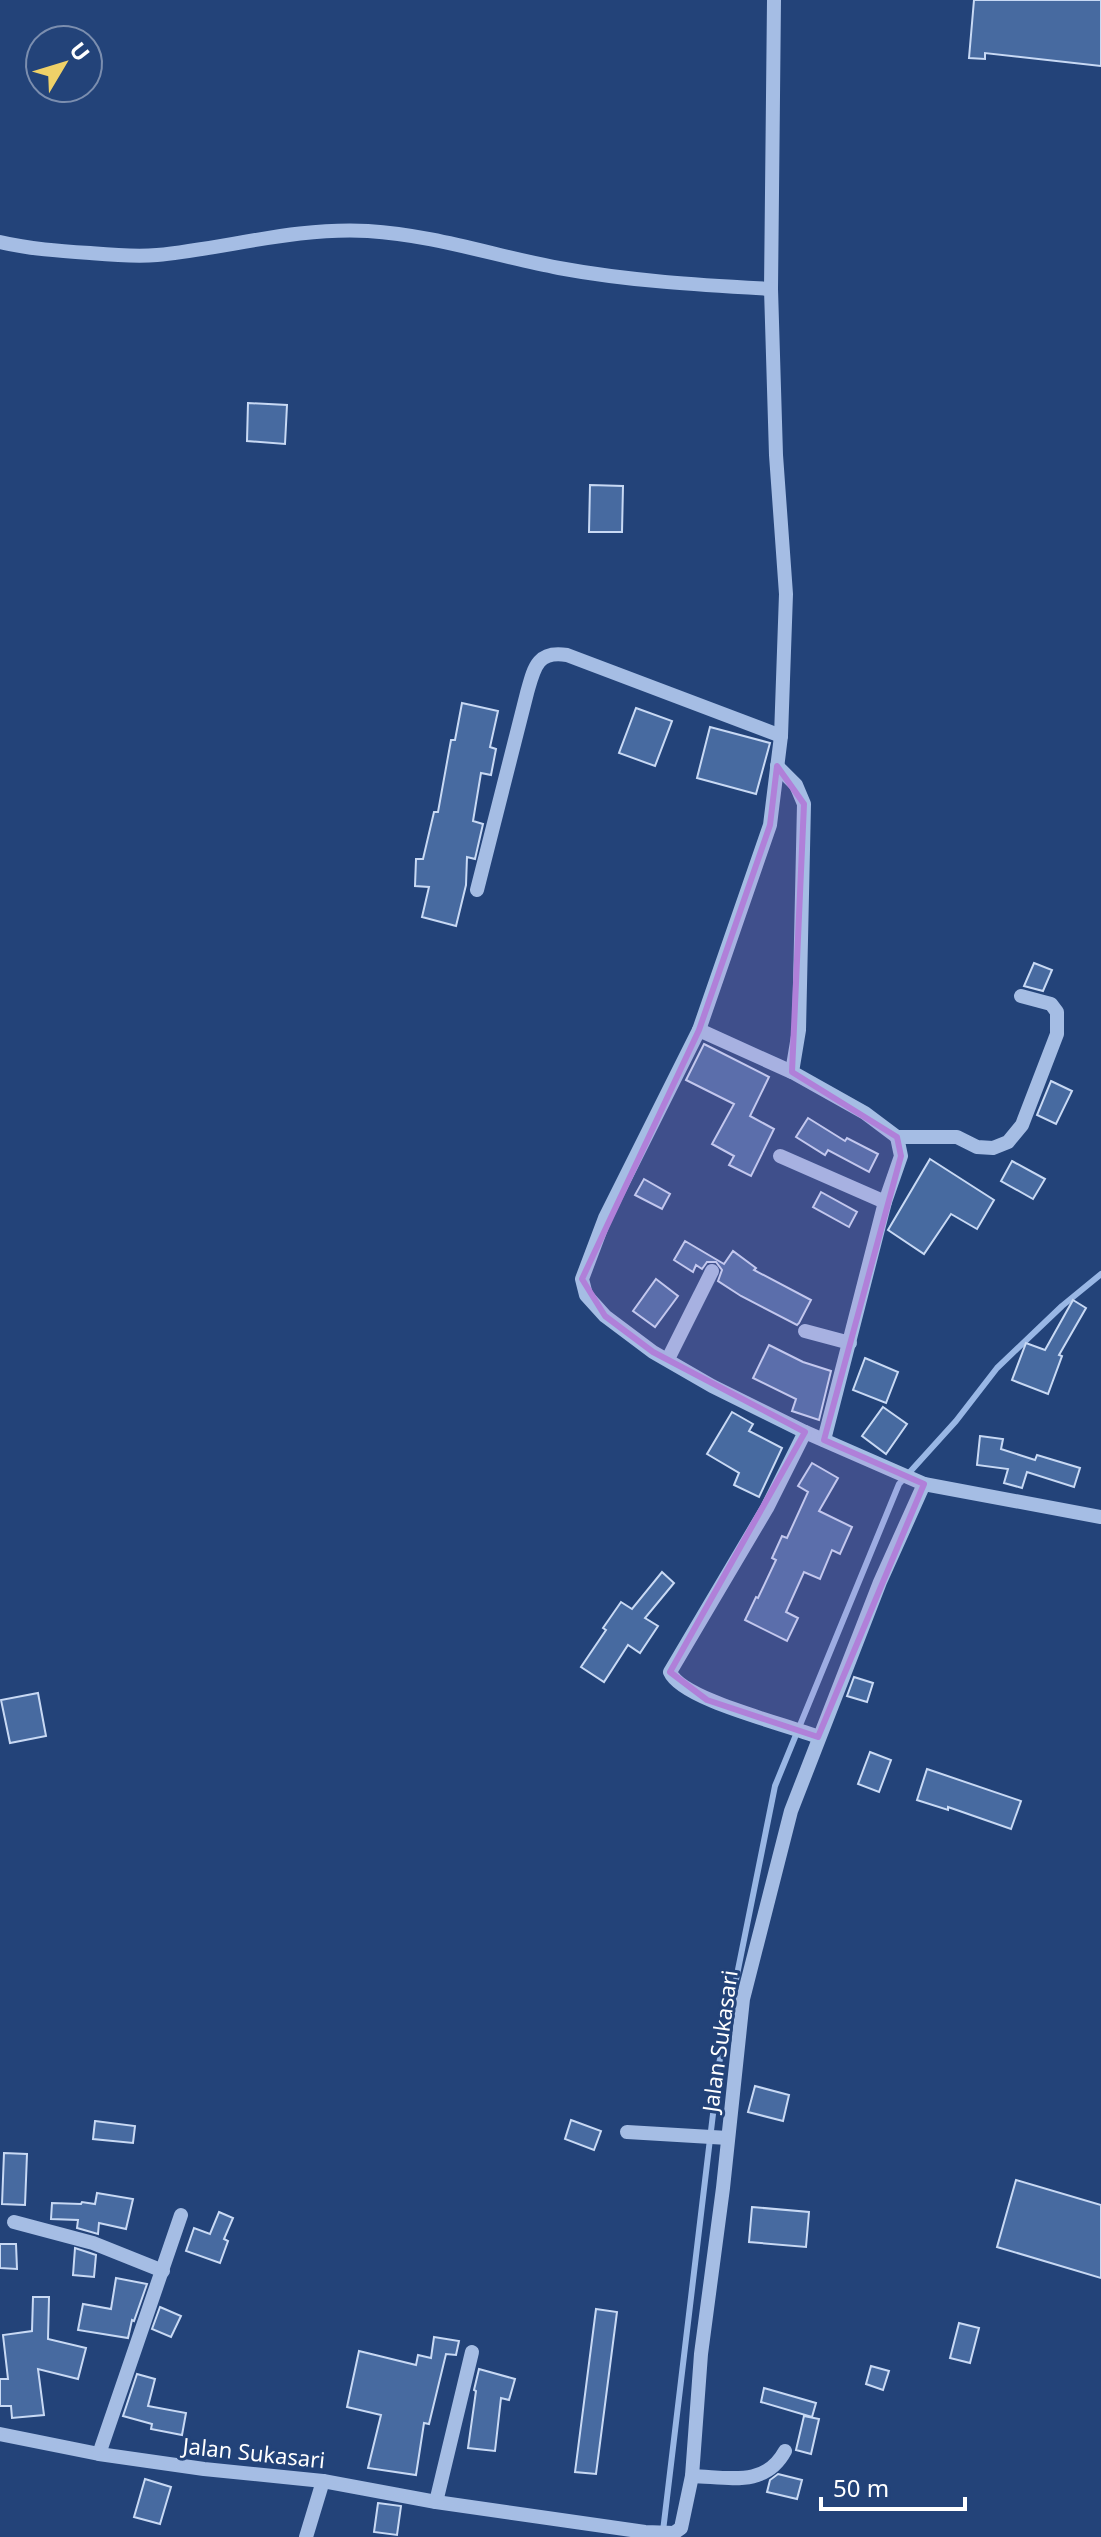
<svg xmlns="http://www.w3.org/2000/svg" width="1101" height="2537" viewBox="0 0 1101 2537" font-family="'Noto Sans',sans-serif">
<rect width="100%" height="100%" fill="#234379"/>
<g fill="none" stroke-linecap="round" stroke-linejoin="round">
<polyline stroke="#99b7e5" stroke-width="6" points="663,2531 719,2064 775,1786 899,1484 956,1421 997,1368 1062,1306 1101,1274"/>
</g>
<g fill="#476aa0" stroke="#c8d9f4" stroke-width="2">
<polygon points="974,0 1101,0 1101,66 985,53 985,59 969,58"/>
<polygon points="248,403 287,405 285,444 247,441"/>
<polygon points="590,485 623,486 622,532 589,532"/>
<polygon points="462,703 498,711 490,747 496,749 491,775 481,773 473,821 483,824 475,859 467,857 466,885 456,926 422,917 429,887 415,886 416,859 423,859 434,812 438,812 451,740 455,740"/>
<polygon points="636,708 672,721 655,766 619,753"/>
<polygon points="710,727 770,743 756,794 697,778"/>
<polygon points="1034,963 1052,970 1043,991 1024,986"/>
<polygon points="704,1044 769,1077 750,1116 774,1129 751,1176 729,1165 734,1156 712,1144 734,1104 686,1080"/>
<polygon points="1051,1081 1072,1091 1056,1124 1037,1115"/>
<polygon points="808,1118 845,1141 847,1138 878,1154 869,1172 828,1150 825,1155 796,1137"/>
<polygon points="930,1159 994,1200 977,1229 951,1214 924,1254 888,1230"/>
<polygon points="1012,1161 1045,1179 1033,1199 1001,1181"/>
<polygon points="644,1179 670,1194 662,1209 635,1195"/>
<polygon points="821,1192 857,1212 849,1227 813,1207"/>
<polygon points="685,1241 724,1264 733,1251 756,1268 754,1270 811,1300 799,1323 797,1325 741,1296 718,1281 722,1270 716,1262 707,1262 702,1269 696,1265 693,1272 674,1260"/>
<polygon points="656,1279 678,1296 655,1327 633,1311"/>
<polygon points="1073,1300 1086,1308 1059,1355 1062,1356 1048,1394 1012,1380 1026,1343 1045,1350"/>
<polygon points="769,1345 803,1362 831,1371 819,1420 792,1411 796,1399 753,1378"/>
<polygon points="865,1358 898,1372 886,1403 853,1390"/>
<polygon points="883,1407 907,1424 886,1454 862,1436"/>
<polygon points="732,1412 753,1424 749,1431 782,1448 759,1497 734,1485 739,1473 707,1454"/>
<polygon points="980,1436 1003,1439 1001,1449 1035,1460 1037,1455 1080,1468 1074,1487 1027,1472 1022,1488 1004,1483 1008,1469 977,1465"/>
<polygon points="812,1463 838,1478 819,1511 852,1527 840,1554 832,1550 820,1579 804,1572 786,1612 798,1618 787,1641 745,1620 756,1597 758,1598 776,1560 772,1558 782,1536 787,1538 808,1492 798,1486"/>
<polygon points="662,1572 674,1583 645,1618 658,1626 640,1653 628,1645 604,1682 581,1667 606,1630 603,1628 621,1602 632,1609"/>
<polygon points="854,1677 873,1683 867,1702 847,1696"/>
<polygon points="38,1693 46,1736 10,1743 1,1700"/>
<polygon points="870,1752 891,1760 879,1792 858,1784"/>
<polygon points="927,1769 1021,1801 1011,1829 948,1807 948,1810 917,1800"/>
<polygon points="755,2086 789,2095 783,2121 748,2112"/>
<polygon points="571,2120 601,2131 594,2150 565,2139"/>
<polygon points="95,2121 135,2126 133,2143 93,2139"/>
<polygon points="4,2153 27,2154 25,2205 2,2204"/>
<polygon points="1016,2180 1101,2205 1101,2278 997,2247"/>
<polygon points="97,2193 133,2199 126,2229 99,2223 98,2234 77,2228 78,2220 51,2219 52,2203 81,2204 82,2202 95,2204"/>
<polygon points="752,2207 809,2212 806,2247 749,2242"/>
<polygon points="219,2212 233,2218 224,2239 228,2241 220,2263 186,2251 194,2228 210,2234"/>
<polygon points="0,2244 16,2244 17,2269 0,2268"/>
<polygon points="75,2248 96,2255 94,2277 73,2275"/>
<polygon points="116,2278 147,2284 134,2321 132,2320 128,2338 78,2330 83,2304 111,2309"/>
<polygon points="33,2297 49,2297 48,2339 86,2348 78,2379 38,2369 44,2415 12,2418 11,2406 0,2406 0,2379 8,2379 3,2335 32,2331"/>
<polygon points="160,2307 181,2316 171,2337 152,2329"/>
<polygon points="596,2309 617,2312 596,2474 575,2472"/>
<polygon points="959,2323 979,2328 970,2363 950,2358"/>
<polygon points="434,2337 459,2341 456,2355 446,2354 429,2424 424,2423 416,2475 368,2468 381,2415 347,2407 359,2351 416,2365 418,2355 431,2358"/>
<polygon points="871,2366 889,2371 883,2390 866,2384"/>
<polygon points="479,2369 515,2379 509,2400 501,2398 495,2451 468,2448 476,2391 474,2390"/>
<polygon points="137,2374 155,2379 148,2406 186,2413 182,2435 151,2429 152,2424 123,2416"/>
<polygon points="764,2388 816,2403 812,2417 761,2402"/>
<polygon points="804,2416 819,2419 811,2454 796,2450"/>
<polygon points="778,2474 802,2480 797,2499 767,2492 770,2480"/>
<polygon points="145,2479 171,2487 160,2524 134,2517"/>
<polygon points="378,2503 401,2506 397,2535 374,2532"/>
</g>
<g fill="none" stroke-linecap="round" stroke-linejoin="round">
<g stroke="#a5bde4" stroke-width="14">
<polyline points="774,0 771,289 776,455 786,594 781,736 770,825 699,1030 605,1218 582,1279 586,1295 605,1316 653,1352 712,1386 805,1432 924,1484 1101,1517"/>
<path d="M0,242c30,7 59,9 90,11 23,2 44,4 67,2 71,-7 139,-28 211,-24 66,4 127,25 191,37 70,13 141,17 212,21"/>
<polyline points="777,766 796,785 804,804 799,1030 792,1072 865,1113 897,1137 957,1137 977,1147 993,1148 1008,1142 1022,1125 1057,1034 1057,1012 1051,1004 1021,996"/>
<path d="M477,890l50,-197c7,-25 10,-43 40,-38l214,81"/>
<polyline points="699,1030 792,1072"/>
<polyline points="780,1156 885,1202"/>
<polyline points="805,1331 850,1343"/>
<polyline points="668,1359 712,1271"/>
<path d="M805,1432l-38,76 -97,164c12,28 116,52 148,65"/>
<polyline points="824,1440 885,1202 901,1156 897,1137"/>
<polyline points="627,2132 728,2138"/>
<polyline points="14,2222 93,2243 163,2271"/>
<polyline points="0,2434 99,2454 204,2469 323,2481 436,2502 645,2532 674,2533 681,2528 692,2476 701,2354 723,2188 743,1999 791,1811 880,1582 924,1484"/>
<polyline points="99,2454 181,2215"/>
<path d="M692,2476c36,1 73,12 93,-25"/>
<polyline points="436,2502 472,2352"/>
<polyline points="306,2537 323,2481"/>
</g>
</g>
<path fill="#b080d9" fill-opacity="0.2" stroke="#b080d9" stroke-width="6" stroke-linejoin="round" d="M777,766l27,38 -12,268 105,65 4,19 -77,284 100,44 -106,253 -111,-37 -37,-28 135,-240 -152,-80 -48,-36 -23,-37 117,-249 71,-205z"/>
<g text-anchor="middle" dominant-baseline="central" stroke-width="6" stroke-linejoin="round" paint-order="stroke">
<g font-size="22" fill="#fff" stroke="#234379">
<text transform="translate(719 2041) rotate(-82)">Jalan Sukasari</text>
<text transform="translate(254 2452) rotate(6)">Jalan Sukasari</text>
</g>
</g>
<g transform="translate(64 64) rotate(52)"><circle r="38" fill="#234379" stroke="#7b8eaf" stroke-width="2"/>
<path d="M0-6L14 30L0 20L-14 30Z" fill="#efd168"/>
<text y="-12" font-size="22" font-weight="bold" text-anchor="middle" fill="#ffffff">U</text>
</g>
<path d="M821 2497v12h144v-12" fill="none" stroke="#ffffff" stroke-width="4"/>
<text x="833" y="2497" font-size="24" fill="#ffffff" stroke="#234379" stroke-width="6" paint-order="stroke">50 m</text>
</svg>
